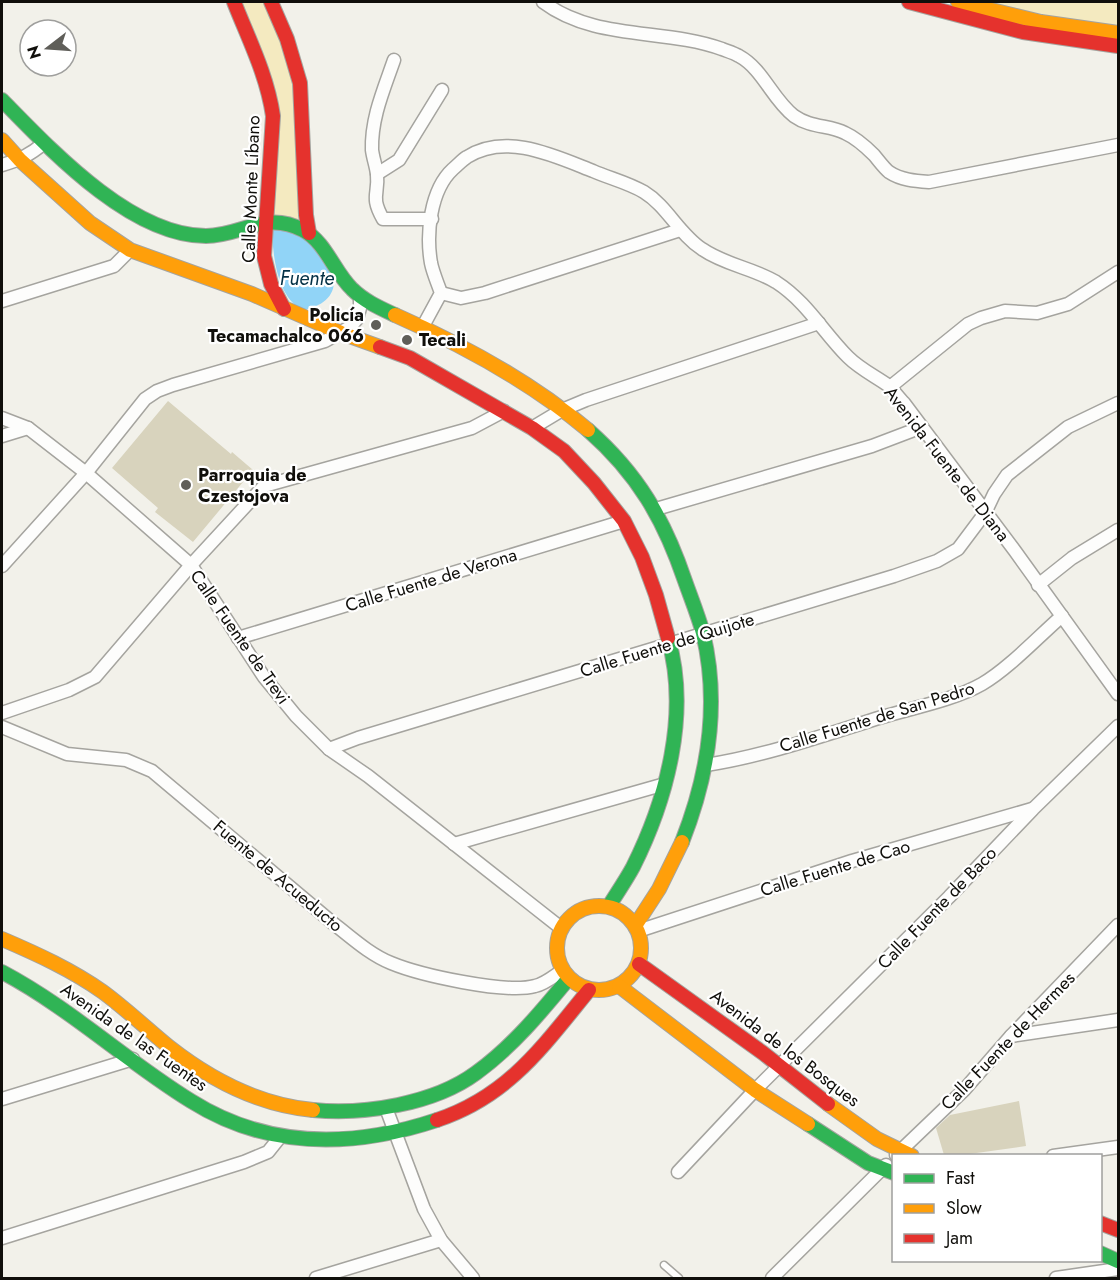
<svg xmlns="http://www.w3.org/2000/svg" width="1120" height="1280" viewBox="0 0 1120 1280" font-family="Jost,sans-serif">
<rect width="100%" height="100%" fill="#f2f1ea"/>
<g fill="#f4eac0">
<polygon points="236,2 267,2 297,86 309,229 271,218 274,116"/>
<polygon points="978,2 1118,2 1118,28"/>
</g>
<path fill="#91d4f7" d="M272,222l38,12c6,12 20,30 23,42 5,21 -14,32 -31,34 -27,-15 -30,-61 -30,-88z"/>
<g fill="#d8d3bd">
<polygon points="168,401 231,454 232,452 253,470 193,542 155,512 158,508 112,468"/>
<polygon points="1019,1101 1026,1146 962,1155 944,1155 936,1128 950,1115"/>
</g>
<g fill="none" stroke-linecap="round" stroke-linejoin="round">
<g stroke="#a5a49f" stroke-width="9">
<polyline id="lane" points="664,1265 679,1278"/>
</g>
<g stroke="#a5a49f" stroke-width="15">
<g id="street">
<path d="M543,2c52,39 121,26 179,47 5,2 12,4 17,7 24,13 33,43 55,60 17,12 35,9 51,17 11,5 21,14 29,22 5,6 10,13 15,17 12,8 26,9 40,10l189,-37"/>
<path d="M394,60c-10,29 -23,58 -22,90 1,8 4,16 5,24 2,21 -7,22 6,45h49"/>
<path d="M2,165c17,-5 28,-10 42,-22"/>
<polyline points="377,174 399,160 442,90"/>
<polyline points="441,293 461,298 485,293 680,230"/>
<polyline points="2,301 114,266 130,250"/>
<path d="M422,328l19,-35c-3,-9 -8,-20 -10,-30 -5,-29 -1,-73 22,-94 5,-4 9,-9 14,-12 39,-25 88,-1 126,14 16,7 36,12 51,21 23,14 35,42 58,57 23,16 51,19 74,33 31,20 47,50 72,75 12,12 27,19 41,29 5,5 10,12 15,17l111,148 103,143"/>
<polyline points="890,387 968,324 981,318 1005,311 1037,313 1068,304 1118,272"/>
<polyline points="2,418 28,428 86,473 191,565 264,677 296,716 329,749 368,776 561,928"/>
<polyline points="532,428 562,410 586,400 819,323"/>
<polyline points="2,436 28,428"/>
<polyline points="656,509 872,446 922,427"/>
<polyline points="2,566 86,473 145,399 157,391 173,385 325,341 350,327 357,319 360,308 360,296"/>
<polyline points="1038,585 1072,558 1118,530"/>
<polyline points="238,638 624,521"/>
<polyline points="2,713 69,690 95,677 191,565 264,486 472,428 504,411"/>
<path d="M2,727l65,27 59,6 26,11 182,153c17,13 35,30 57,39 29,12 114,31 144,23 10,-2 19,-10 28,-16"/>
<polyline points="329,749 358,738 894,576 937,561 958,549 985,513 994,494 1007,475 1068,427 1118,403"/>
<path d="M706,765c59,-9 118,-30 176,-48 30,-9 72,-17 100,-33 26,-15 56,-47 80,-68"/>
<polyline points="454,844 665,784"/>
<polyline points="638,931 852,861 1032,809"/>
<polyline points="1011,1036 1118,1020"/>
<polyline points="2,1099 133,1059"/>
<polyline points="386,1108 424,1209 441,1240 473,1278"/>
<polyline points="896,1155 964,1090 1011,1036 1118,925"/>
<polyline points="1053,1156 1118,1147"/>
<polyline points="678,1172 755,1090 949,897 1033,809 1118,726"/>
<polyline points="2,1238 244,1162 268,1152 280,1137"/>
<polyline points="316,1278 441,1240"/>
<polyline points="772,1278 886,1165"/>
<polyline points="1056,1278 1118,1269"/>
</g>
</g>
<g stroke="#a5a49f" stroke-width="16">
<g id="fast">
<path d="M2,100c49,50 129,136 204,136 36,0 59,-26 97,-6 23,12 31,42 49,59 12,12 28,19 43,26"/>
<path d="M588,430c50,44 76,89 97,151 6,17 13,34 18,52 17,71 5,143 -21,209"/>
<path d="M609,906c8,-13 17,-26 24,-39 34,-68 57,-154 35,-229"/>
<path d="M2,972c68,36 124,89 189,129 78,49 162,47 246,19"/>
<path d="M313,1110c51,5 121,-6 163,-37 36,-26 65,-61 93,-95"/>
<polyline points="808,1124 868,1163 894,1173"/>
<polyline points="1100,1253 1118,1261"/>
</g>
</g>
<g stroke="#a5a49f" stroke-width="16">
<g id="slow">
<polyline points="958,2 1041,22 1118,33"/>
<polyline points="2,140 20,160 90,223 130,250 252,294 341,333 380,347"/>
<path d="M395,315c68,30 136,67 193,115"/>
<circle cx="599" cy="948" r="42"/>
<polyline points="635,926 659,889 682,842"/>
<path d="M2,939c35,15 70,31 101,53 23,17 44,37 66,55 42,33 91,58 144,63"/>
<polyline points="619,986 755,1090 808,1124"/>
<polyline points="828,1104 877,1139 912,1156"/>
</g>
</g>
<g stroke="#a5a49f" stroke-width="16">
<g id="jam">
<path d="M234,2c15,38 33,73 39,114l-9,140 7,28 13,25"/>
<polyline points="271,2 287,39 300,83 306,215 309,233"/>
<polyline points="909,2 1023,32 1118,46"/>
<polyline points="380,347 410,358 532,428 564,451 594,483 624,521 642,557 656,595 668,638"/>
<polyline points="639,964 763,1053 828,1104"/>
<path d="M437,1120c72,-24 106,-74 152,-130"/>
<polyline points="1100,1223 1118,1230"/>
</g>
</g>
<use href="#lane" stroke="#fdfdfc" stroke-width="6"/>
<use href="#street" stroke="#fdfdfc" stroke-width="12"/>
<use href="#fast" stroke="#30b455" stroke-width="14"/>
<use href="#slow" stroke="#ff9f0a" stroke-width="14"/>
<use href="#jam" stroke="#e5322d" stroke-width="14"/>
</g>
<g fill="#5f5e59" stroke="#fff" stroke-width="2">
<circle cx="376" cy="325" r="6"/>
<circle cx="407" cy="340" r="6"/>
<circle cx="186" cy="485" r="6"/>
</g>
<g text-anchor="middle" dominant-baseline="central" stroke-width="4.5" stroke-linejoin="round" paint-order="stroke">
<g font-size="18" fill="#100f0b" stroke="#fff">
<text transform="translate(251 189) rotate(-88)">Calle Monte Líbano</text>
<text transform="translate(947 464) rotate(52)">Avenida Fuente de Diana</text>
<text transform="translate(431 580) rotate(-17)">Calle Fuente de Verona</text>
<text transform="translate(240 637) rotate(55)">Calle Fuente de Trevi</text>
<text transform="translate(667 645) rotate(-17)">Calle Fuente de Quijote</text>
<text transform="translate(877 717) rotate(-17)">Calle Fuente de San Pedro</text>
<text transform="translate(835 868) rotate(-17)">Calle Fuente de Cao</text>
<text transform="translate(278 876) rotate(40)">Fuente de Acueducto</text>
<text transform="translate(937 908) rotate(-46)">Calle Fuente de Baco</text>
<text transform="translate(134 1037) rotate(35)">Avenida de las Fuentes</text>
<text transform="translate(1008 1041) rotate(-46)">Calle Fuente de Hermes</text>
<text transform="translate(785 1048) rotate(37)">Avenida de los Bosques</text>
</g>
<g font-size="18" font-weight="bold" fill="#100f0b" stroke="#fff" text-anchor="start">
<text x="364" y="315" text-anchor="end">Policía<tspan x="364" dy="21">Tecamachalco 066</tspan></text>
<text x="419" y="340">Tecali</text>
<text x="198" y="475">Parroquia de<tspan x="198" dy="21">Czestojova</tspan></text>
</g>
<g font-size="20" font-style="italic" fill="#043146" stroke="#fff">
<text x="307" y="278">Fuente</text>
</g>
</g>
<rect width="1120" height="1280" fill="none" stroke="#100f0b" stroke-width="6"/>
<rect x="892" y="1154" width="210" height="108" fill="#ffffff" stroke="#9f9f9d" stroke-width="1.5"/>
<rect x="904" y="1174" width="30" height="9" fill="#30b455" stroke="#9f9f9d" stroke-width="1.5"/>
<text x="946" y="1184" font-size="18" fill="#100f0b">Fast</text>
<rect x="904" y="1204" width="30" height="9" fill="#ff9f0a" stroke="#9f9f9d" stroke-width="1.5"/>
<text x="946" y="1214" font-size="18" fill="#100f0b">Slow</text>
<rect x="904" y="1234" width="30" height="9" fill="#e5322d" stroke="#9f9f9d" stroke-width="1.5"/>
<text x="946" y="1244" font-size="18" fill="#100f0b">Jam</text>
<g transform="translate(48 48) rotate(253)"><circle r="28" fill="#ffffff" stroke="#9f9f9d" stroke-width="1.5"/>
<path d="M0-4.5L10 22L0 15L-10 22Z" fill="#5f5e59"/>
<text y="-9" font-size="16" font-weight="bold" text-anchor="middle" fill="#100f0b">N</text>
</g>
</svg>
